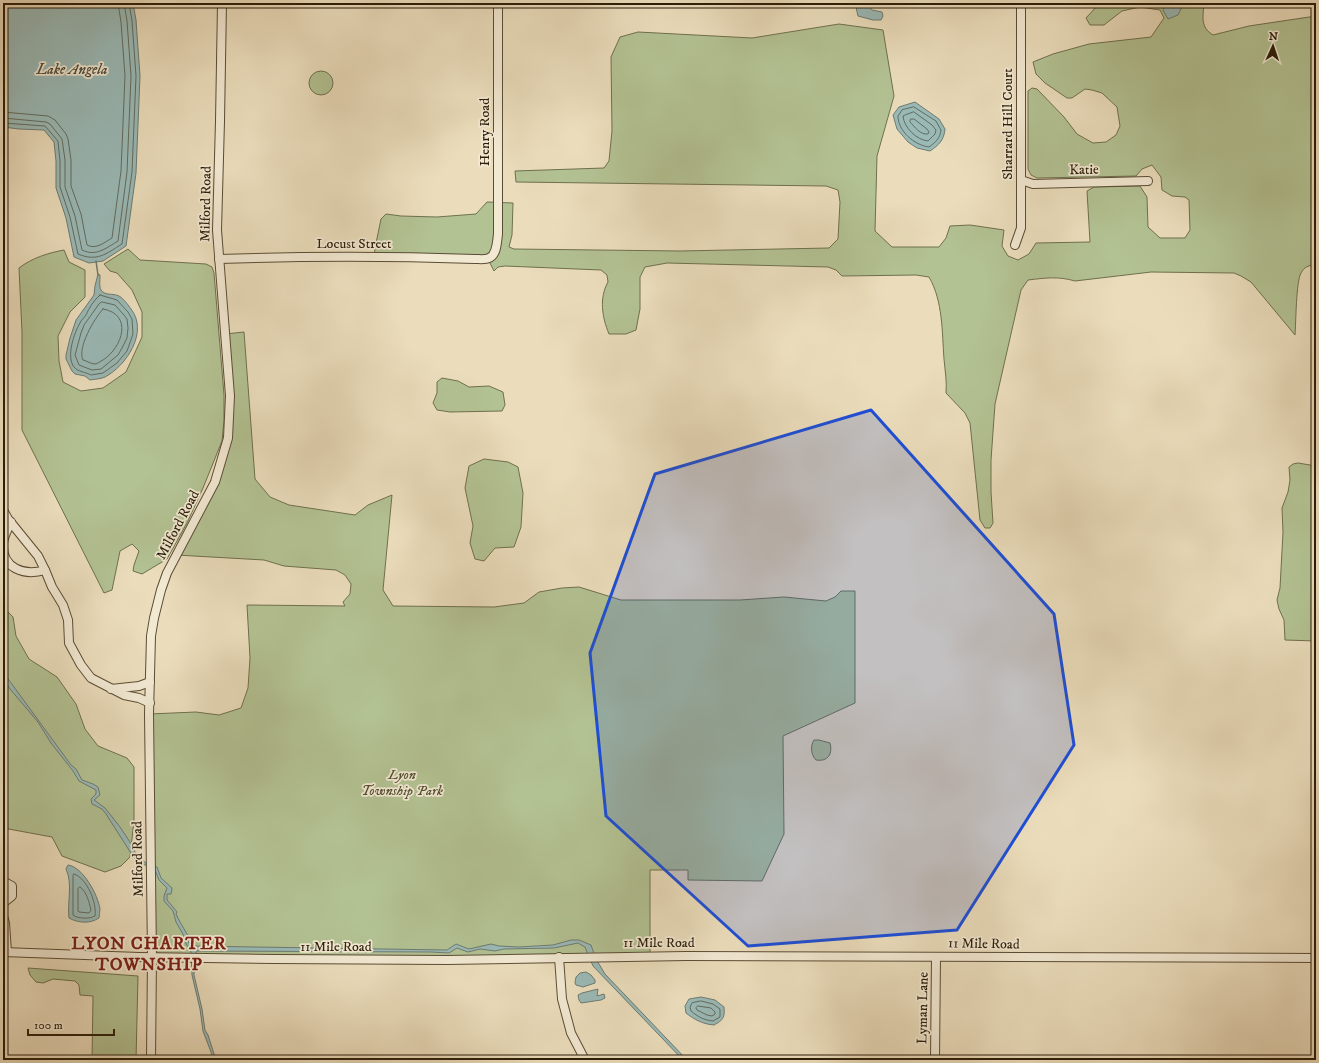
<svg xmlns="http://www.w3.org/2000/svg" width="1319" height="1063" viewBox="0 0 1319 1063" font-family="'IM FELL DW Pica',serif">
<rect width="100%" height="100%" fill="#ebddbc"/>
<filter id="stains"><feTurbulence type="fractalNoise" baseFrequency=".005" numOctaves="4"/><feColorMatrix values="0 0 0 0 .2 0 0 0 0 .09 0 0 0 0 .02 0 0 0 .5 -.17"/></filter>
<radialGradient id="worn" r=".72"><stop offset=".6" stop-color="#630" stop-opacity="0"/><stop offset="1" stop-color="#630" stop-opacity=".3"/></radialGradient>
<g fill="#b3c293" stroke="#6f704e">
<path d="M1108,3h96c-1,14 -4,24 9,32l36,-9 67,-10v249c-7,0 -12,2 -15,8 -5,9 -5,49 -6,62l-44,-53 -10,-6 -7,-3 -83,-1 -76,9c-17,-5 -30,-3 -47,-1l-7,10 -26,114 -4,56v32l2,31 -3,5h-5l-5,-8 -10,-97 -5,-10 -19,-20c1,-12 -1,-22 -2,-34 -2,-27 -1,-58 -15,-82l-13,-2 -74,1 -6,-6 -8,-3 -161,-4 -22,4 -5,10v32l-4,21 -10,4h-17c-7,-17 -10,-36 -1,-52l-1,-7 -6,-5 -96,-4 -7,1 -4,4 -6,-12 -114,-2 1,-9 6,-29 5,-5 15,2 36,1 39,-3 11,-12 26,1 -1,32 -3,12 5,2 166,2 149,-3 9,-9 2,-37 -2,-12 -12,-4 -310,-4 -1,-11 89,-3 5,-7 3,-30 -1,-74 9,-20 18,-5 114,6 87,-14 44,6 11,66 -17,60 -2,75 17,16h47l7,-9 4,-12 20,-1 34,5 -2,16 6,10 10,4 11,-6 7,-11 54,-1 -3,-51 7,-4 46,-1 7,11 1,30 12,11h25l5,-8 -1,-30 -4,-3 -13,-1 -10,-6 -1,-13 -9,-12 -10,4 -6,7 -99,2 -6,-3 -3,-6v-78l4,-3 5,1 27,28 13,17 16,9 13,-1 10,-7 4,-9 -3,-19 -15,-14 -10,-3 -7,-1 -13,9h-5l-22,-15 -9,-9 -3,-12 20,-8 36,-10 62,-7 13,-19 -4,-8 -20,-3 -18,4 -18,14h-14l-4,-7 11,-12z"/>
<circle cx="321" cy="83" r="12"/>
<path d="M128,249l12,11 66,4 6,3 2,6 10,122v26l-2,20 -19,47 -16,35 -20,36 -25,15 -9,-3 1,-6 5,-14 -7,-7 -12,7 -8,39 -8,3 -82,-163v-98l-3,-64c13,-10 29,-15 45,-18l5,12 16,8v27l-15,15 -12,24 1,25 4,21 18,9 22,-3 23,-16 16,-35v-25l-10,-22 -15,-17 -7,-2 -6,-7z"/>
<polygon points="244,332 255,479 270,497 289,505 355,515 368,505 392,495 383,590 393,606 494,607 524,603 539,592 562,588 579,587 621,600 740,600 784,597 826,601 835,597 841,591 855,591 855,703 783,736 784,834 762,881 688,880 688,870 650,870 650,956 152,957 149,714 196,712 219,715 241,708 248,688 250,658 247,605 345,606 343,602 350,594 351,584 345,575 336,570 284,566 264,560 176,555 215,482 228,438 225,334"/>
<polygon points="442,378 458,381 469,387 489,386 503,392 505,405 502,411 450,412 437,410 433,403 437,393 437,382"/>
<polygon points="484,459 508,462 518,467 523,493 521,527 514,547 495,548 484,561 475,559 470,543 473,526 465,488 469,466"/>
<polygon points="1298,463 1316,466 1316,641 1285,640 1284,620 1279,609 1277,600 1280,588 1283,532 1282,508 1288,492 1290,480 1289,467 1293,464"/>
<polygon points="3,607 13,617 16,636 29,659 57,677 76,704 85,729 98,746 127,758 134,767 134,820 130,857 121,866 105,872 62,856 52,837 3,828"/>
<path d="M814,740h5l11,3c3,11 -2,19 -14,17 -5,-5 -6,-14 -2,-20z"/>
<polygon points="28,968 138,976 136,1060 92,1060 93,996 80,995 79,985 75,981 53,979 43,983 36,982 30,975"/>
</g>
<g fill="#9abab7" stroke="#6e7b71">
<polygon points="3,3 133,3 136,20 140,76 136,173 126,246 103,261 89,263 74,257 66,218 56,188 56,161 54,142 44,130 19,129 3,127"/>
<polygon points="855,3 866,3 872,10 882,12 883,16 881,20 873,20 858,16"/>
<polygon points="1165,3 1180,3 1181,9 1178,15 1168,19 1163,10"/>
<path d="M915,102l24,17 6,10c-1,11 -6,16 -15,22l-13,-3 -9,-6 -11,-13 -4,-14 6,-8z"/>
<path d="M98,274l2,1c0,5 -1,12 1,15 4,6 12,3 18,6 4,2 10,10 12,13 18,23 -5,57 -26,68 -4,2 -10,2 -15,3l-5,-4 -10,-2 -3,-3 -6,-12v-4l4,-17 6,-18 18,-25 1,-9z"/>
<path d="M3,672l68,93 5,4 6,11 11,4 5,3 2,8 -6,5 11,8 15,19 10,15 7,14 9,7 11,4 4,11 11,10 -1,6h-4v6l10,12 -1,2c3,7 7,13 11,20 2,5 0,8 4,12l256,4 9,-6 13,5 22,-5 8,2 20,1 34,-2 18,-5h8l12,5 5,14 9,15 82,86h-4l-90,-94 -8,-19 -7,-4 -24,5 -50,1 -9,2 -15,-2 -12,3 -11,-4 -8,5 -18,-1 -234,-1 -2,3 -1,21 8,34 3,21 3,5 8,25h-2l-11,-29 -3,-22 -8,-34 -1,-23 -6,-10 -1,-6 -8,-14 -3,-11 -9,-10v-5l3,-8 -8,-8 -4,-10 -10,-5 -11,-7 -28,-44 -4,-5 -10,-5 -1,-5 5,-5v-4l-17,-9 -6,-10 -22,-28 -13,-21 -28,-33 -7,-11z"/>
<path d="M68,865c15,2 30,30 32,44 0,3 -1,6 -1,9 -9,6 -21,5 -30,0 -2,-16 4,-34 -3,-49z"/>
<polygon points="586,972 591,975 595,980 595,983 583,987 576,985 575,983 576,977 580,973"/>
<polygon points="598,989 597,996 604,994 605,998 601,1000 581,1003 579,1000 578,995 582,993"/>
<path d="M701,997l14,3 9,7c1,11 -1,13 -10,18 -11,-1 -19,-5 -28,-12l-1,-7 4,-7z"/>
</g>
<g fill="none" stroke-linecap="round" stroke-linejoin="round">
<g stroke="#626c60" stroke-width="1">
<path d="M914,107l22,14 5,9c-1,8 -5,12 -12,17 -15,-2 -31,-16 -31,-31l4,-6z"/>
<path d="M3,112l45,4 7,4 11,14 2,5 3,21v26l10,28 6,31c9,5 18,-3 25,-7l9,-67 4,-95 -4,-54 -3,-19"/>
<path d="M914,112l18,13 4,5 -1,4 -7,7c-11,-1 -24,-13 -25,-25l2,-1z"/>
<path d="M3,118l43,4 4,2 12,15 3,21v27l10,29 7,34c14,7 24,-2 36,-9l9,-69 4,-96 -4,-55 -3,-18"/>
<path d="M911,119h3l13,10 2,3 -1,2c-8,1 -13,-7 -18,-12z"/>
<path d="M3,123l42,3 13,15 2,20v26l10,30 8,37c19,8 28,0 44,-10l10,-72 4,-96 -4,-55 -3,-18"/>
<path d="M100,295l17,5 11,12 4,7 1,15 -6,17 -10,12 -14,10 -12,2c-5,-3 -13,-3 -17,-8 -8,-10 0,-34 6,-44 1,-3 4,-5 6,-8 3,-7 8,-15 14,-20z"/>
<polygon points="102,302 115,305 124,315 127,319 128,328 127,338 122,348 118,355 101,369 92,370 79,365 75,355 81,333 84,325 99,304"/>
<path d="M103,309c30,5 20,38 0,51 -3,1 -5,4 -8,4 -4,0 -8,-3 -12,-4 -6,-12 11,-41 20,-51z"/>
<path d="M74,874c13,4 23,29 21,42 -5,3 -17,3 -22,-1v-39z"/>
<path d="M80,887c7,5 9,15 11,23l-2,3 -10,-1 -1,-1v-22z"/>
<path d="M701,1001l12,3 7,5v8l-7,4c-9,-1 -15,-4 -22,-10l-1,-4 2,-4z"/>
<polygon points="698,1006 711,1008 715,1012 715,1014 712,1016 707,1015 697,1010 696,1008"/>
</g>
<polyline stroke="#6e7b71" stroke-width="1.5" points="96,261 98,275"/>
<g stroke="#5b4d35" stroke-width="10">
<g id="minor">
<polyline points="1021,180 1033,184 1148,181"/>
<polyline points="1015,245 1021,228 1021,3"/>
<path d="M219,259c85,-3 171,-3 256,0 4,0 10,1 14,-1 8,-3 8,-17 9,-24v-231"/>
<polyline points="3,510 8,519 38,556 45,570 52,587 63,605 68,620 69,643 81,665 91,678 124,695 139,698 150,703"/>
<path d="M11,522c-3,7 -7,13 -8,21 -2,26 22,33 42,27"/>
<polyline points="111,689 139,686 150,682"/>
<polyline points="3,881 12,886 12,896 3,903"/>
<polyline points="3,916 5,923 7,952"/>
<polyline points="3,952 139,957 274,959 447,960 686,956 1316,958"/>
<polyline points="559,957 562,999 571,1033 585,1060"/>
<polyline points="151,1060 152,957 149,714 151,636 154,618 161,590 167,573 215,482 228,438 230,396 217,230 220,121 222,3"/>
<polyline points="935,1060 936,957"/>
</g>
</g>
<use href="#minor" stroke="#f2e9d3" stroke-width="8"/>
</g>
<path fill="#1d4ed8" fill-opacity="0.2" stroke="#1d4ed8" stroke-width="3" stroke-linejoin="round" d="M871,410l183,204 20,131 -117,185 -209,16 -142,-130 -16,-163 65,-179z"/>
<g text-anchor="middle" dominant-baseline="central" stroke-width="3.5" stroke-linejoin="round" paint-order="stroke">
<g font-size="14" fill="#2b1d08" stroke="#f2e9d3">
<text transform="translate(1008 124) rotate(-90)">Sharrard Hill Court</text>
<text transform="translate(485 132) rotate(-90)">Henry Road</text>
<text transform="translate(1084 170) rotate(-1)">Katie</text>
<text transform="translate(206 204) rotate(-89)">Milford Road</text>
<text x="354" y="244">Locust Street</text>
<text transform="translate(178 525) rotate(-62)">Milford Road</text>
<text transform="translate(138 859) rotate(-91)">Milford Road</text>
<text x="659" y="943">11 Mile Road</text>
<text transform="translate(984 944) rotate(1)">11 Mile Road</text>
<text x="336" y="947">11 Mile Road</text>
<text transform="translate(923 1008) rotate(-89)">Lyman Lane</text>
</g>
<g font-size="14" font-style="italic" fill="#544f32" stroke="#f2e9d3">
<text x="402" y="775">Lyon<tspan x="402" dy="16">Township Park</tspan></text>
</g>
<g font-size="15" font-style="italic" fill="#4c4c3d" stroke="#f2e9d3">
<text x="72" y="69">Lake Angela</text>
</g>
<g font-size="18" font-weight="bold" letter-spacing="1" fill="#7a1f14" stroke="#f2e9d3">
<text x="149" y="944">LYON CHARTER<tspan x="149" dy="21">TOWNSHIP</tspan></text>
</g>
</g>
<rect width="1319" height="1063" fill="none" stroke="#ebddbc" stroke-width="16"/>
<rect x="4" y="4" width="1311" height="1055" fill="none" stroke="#2b1d08" stroke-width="2"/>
<rect x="8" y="8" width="1303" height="1047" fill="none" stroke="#2b1d08"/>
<g transform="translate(1273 46) rotate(3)" stroke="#f2e9d3" stroke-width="3" paint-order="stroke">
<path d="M0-3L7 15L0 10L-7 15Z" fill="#2b1d08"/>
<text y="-6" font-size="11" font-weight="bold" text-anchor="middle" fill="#2b1d08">N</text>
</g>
<path d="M28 1029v6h86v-6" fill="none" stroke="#2b1d08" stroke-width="2"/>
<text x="34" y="1029" font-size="12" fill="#2b1d08" stroke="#f2e9d3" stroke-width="3" paint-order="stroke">100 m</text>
<rect width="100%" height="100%" filter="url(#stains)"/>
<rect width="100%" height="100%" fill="url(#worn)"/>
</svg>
